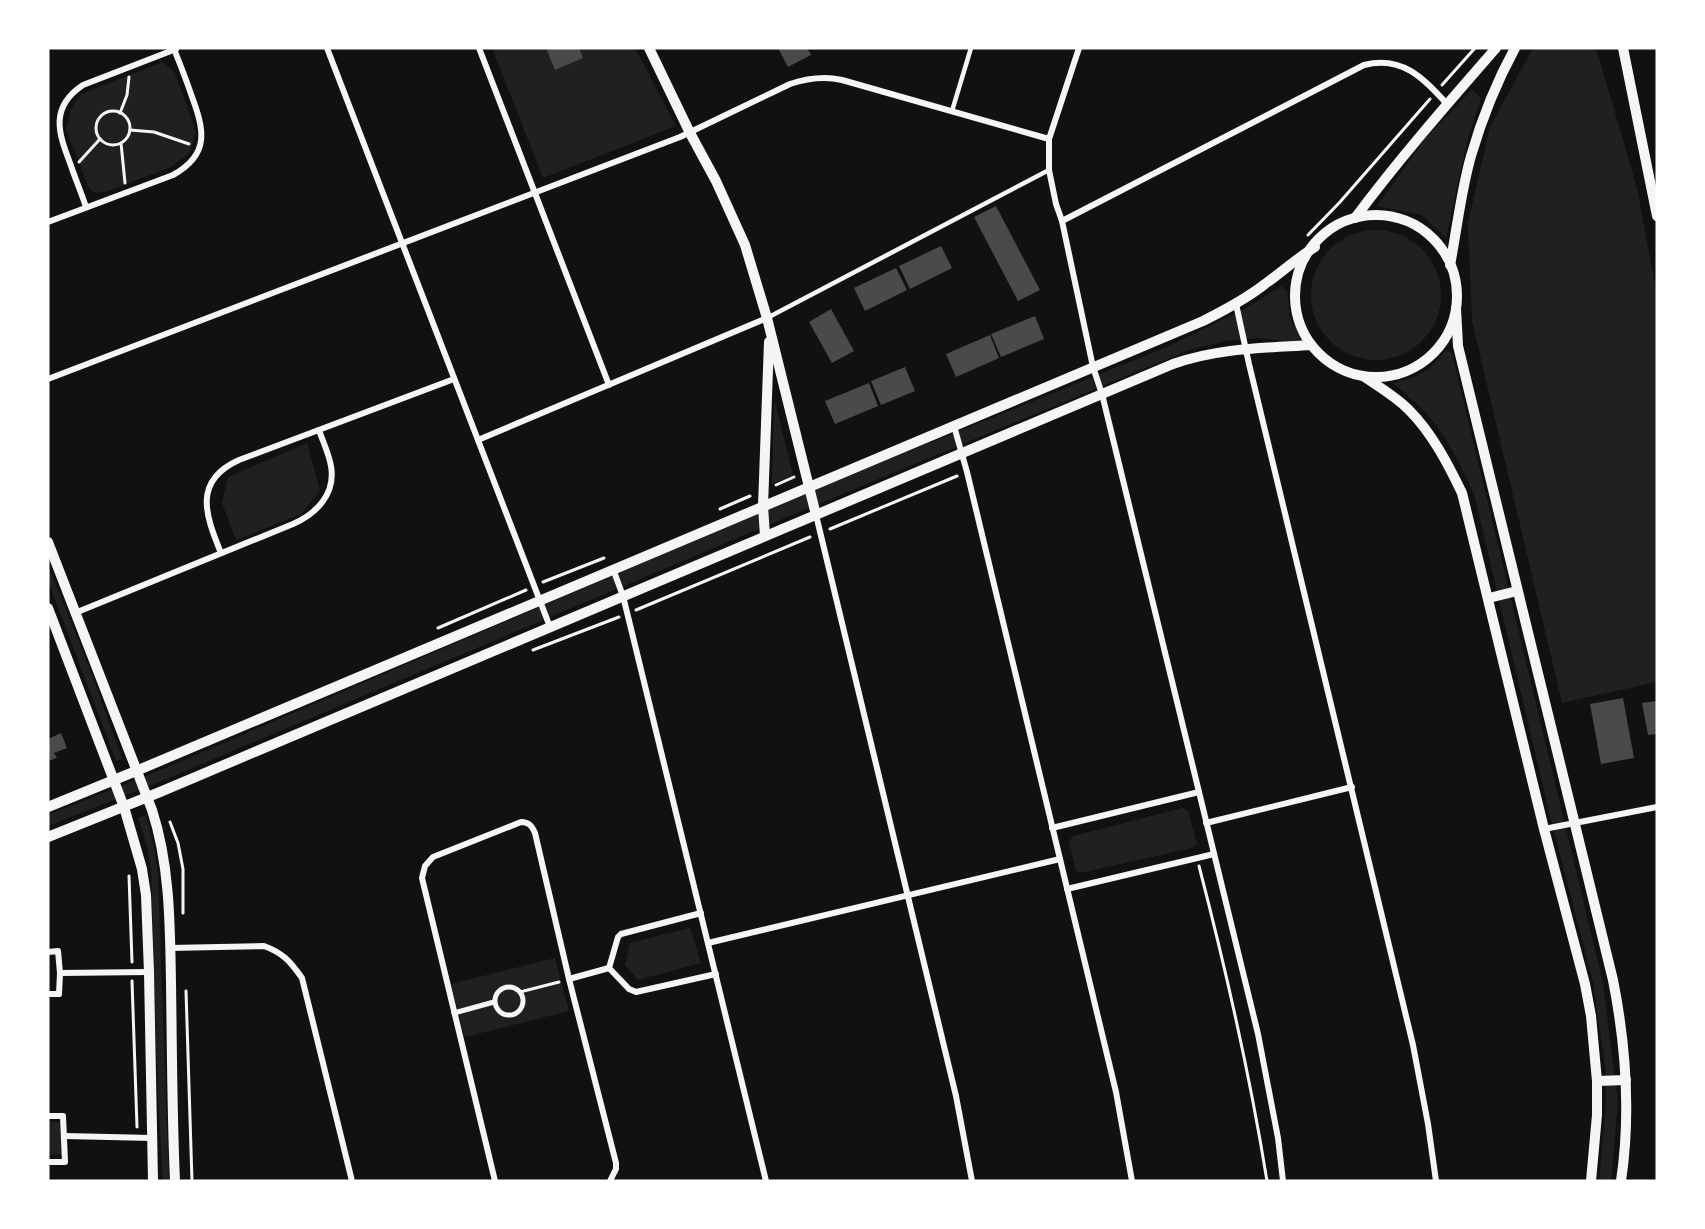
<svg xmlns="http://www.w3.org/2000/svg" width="1705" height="1229" viewBox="0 0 1705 1229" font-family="Overpass,sans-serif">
<rect width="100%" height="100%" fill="#111"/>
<g fill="#202020">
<polygon points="492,48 635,48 676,126 543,178"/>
<polygon points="1533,48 1596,48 1637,188 1657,296 1657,682 1562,703 1472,321 1468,223 1490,127"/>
<polygon points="163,62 175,73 196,132 189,154 169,168 105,192 94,193 88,186 66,129 71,109 81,94"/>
<polygon points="1472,90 1481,98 1467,142 1446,238 1422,215 1377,206 1427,136"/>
<circle cx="1376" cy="295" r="65"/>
<polygon points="1281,286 1287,291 1290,318 1301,337 1297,342 1258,338 1225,341 1189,350 773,523 159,782 48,826 48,815 156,772 798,496 1167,347 1248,307"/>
<path d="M1446,350l6,3 151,630 15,119 -7,79h-12l7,-78 -1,-38 -12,-83 -43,-166 -76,-322c-11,-23 -22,-48 -38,-69 -12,-16 -28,-29 -43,-42 28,-7 34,-10 53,-33z"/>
<polygon points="775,402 793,475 772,484 774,403"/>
<polygon points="307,443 320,491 301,514 236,540 222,503 228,477"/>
<polygon points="48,565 89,667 122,758 116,761 48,581"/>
<polygon points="1183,808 1188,811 1197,844 1192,848 1080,873 1076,871 1069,841 1073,836"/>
<polygon points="146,815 155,851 158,876 169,1181 163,1181 158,1097 151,871 147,846 138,818"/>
<polygon points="690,928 701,963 638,980 625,965 630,943"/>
<polygon points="555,958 569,1011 465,1037 451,984"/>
<polygon points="48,1122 61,1122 63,1154 48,1155"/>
</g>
<g fill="#4a4a4a">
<polygon points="546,48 579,48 583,58 555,70"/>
<polygon points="778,48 807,48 811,55 788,67"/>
<polygon points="996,206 1040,290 1018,301 974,217"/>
<polygon points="941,246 952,268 910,289 899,266"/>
<polygon points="896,268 907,290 865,311 854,288"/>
<polygon points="831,309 854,351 832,363 809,322"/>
<polygon points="1035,316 1044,339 1001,357 991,334"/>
<polygon points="990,335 999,358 956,377 946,354"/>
<polygon points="905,367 915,391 881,405 871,381"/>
<polygon points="869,383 878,406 835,424 825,401"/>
<polygon points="1623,698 1634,758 1601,764 1590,704"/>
<polygon points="1657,701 1657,734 1648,735 1642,703"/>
<polygon points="61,733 67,748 54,753 57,758 48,761 48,739"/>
</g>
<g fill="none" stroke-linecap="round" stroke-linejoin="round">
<g stroke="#f5f5f5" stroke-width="3">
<polyline points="1442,85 1475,48"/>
<circle cx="113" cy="128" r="17"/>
<polyline points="120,113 127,95 129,77"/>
<polyline points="130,130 154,132 189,144"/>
<polyline points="121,143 125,183"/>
<polyline points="79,162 100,139"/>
<polyline points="1308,235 1340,202 1430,99"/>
<polyline points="776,485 794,477"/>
<polyline points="720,509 750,496"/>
<polyline points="830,529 957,476"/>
<polyline points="543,582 604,558"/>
<polyline points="636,610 810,537"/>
<polyline points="438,628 526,590"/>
<polyline points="533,650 619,617"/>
<polyline points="170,822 178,843 183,869 183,913"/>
<path d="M1199,866c27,104 51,209 68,315"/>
<polyline points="129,876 132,962"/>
<polyline points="132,981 137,1127"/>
<polyline points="186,991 192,1181"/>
<polyline points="520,992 559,982"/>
</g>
<g stroke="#f5f5f5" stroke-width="4.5">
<polyline points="952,111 971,48"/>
<polyline points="767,318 1049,170"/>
</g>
<g stroke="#f5f5f5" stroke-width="5">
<circle cx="509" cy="1001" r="14"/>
<polyline points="454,1013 494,1002"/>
</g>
<g stroke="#f5f5f5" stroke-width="6">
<polyline points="327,48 550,627"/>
<polyline points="479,48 609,385"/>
<polyline points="1079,48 1049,139 1049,170 1056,204 1062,221 1093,367 1102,394 1258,1034 1278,1138 1283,1181"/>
<path d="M86,207c-5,-15 -11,-29 -16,-44 -12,-31 -20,-56 13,-78l93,-36"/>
<path d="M1062,221l302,-156c38,-10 59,13 83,39"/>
<path d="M48,222l125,-47c38,-21 31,-46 18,-81 -5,-15 -11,-30 -17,-45"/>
<polyline points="1236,304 1249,364 1413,1045 1428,1124 1436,1181"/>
<path d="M48,379l632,-242 110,-53c18,-6 34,-8 52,-4l207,59"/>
<polyline points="954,426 967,472 1116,1092 1132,1181"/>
<polyline points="478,440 767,318"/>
<polyline points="816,515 956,1096 972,1181"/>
<path d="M221,553c-15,-37 -29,-72 18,-93l215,-81"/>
<polyline points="613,569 623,596 766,1181"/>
<path d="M75,613l218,-89c23,-10 43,-30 38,-58 -2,-12 -8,-24 -12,-36"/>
<polyline points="1206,823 1352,787"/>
<polyline points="1052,828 1199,792"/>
<polyline points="1544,829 1657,807"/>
<polyline points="1067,889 1214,854"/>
<polyline points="708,943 1060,859"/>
<path d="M170,948l94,-2c19,7 26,15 38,32l50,203"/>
<polyline points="48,952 58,951 60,973 59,994 48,994"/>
<polyline points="609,968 618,937 621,934 701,913"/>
<polyline points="609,968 629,989 636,992 716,974"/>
<polyline points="60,973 149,972"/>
<polyline points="569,979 609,968"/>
<polyline points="48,1116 63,1116 65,1162 48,1162"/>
<polyline points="65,1136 152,1138"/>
<path d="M495,1181l-73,-303 3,-12 8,-9 88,-35c8,0 11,4 14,11l34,146 47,184v6l-6,12"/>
</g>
<g stroke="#f5f5f5" stroke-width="10">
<polyline points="649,48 690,133 716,181 745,245 767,318 816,515"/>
<polyline points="1623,48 1657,216"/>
<circle cx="1376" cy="296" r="81"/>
<path d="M1355,218c44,-59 93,-115 141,-170"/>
<path d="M1450,265c7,-36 11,-74 21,-109 11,-38 25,-73 44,-108"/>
<path d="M1456,308l2,38 155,634c13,66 18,134 8,201"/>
<path d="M1363,376c16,11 32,20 46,34 23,23 39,54 53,83l82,336 41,155 6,32 6,65v34l-6,66"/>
<polyline points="765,536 763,506 769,342"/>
<path d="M48,542l104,268c18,55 18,115 19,173 1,66 1,132 4,198"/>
<polyline points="1489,598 1517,591"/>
<polyline points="48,608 124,807 142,869 146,895 149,972 153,1181"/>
<path d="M48,807l88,-36 1067,-450c22,-11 43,-22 62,-37 17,-12 32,-26 50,-37"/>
<path d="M48,837l112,-45 1013,-428c45,-16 91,-16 138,-19"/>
<polyline points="1597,1081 1626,1080"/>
</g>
</g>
<rect width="1705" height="1229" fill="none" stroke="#ffffff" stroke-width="99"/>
</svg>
